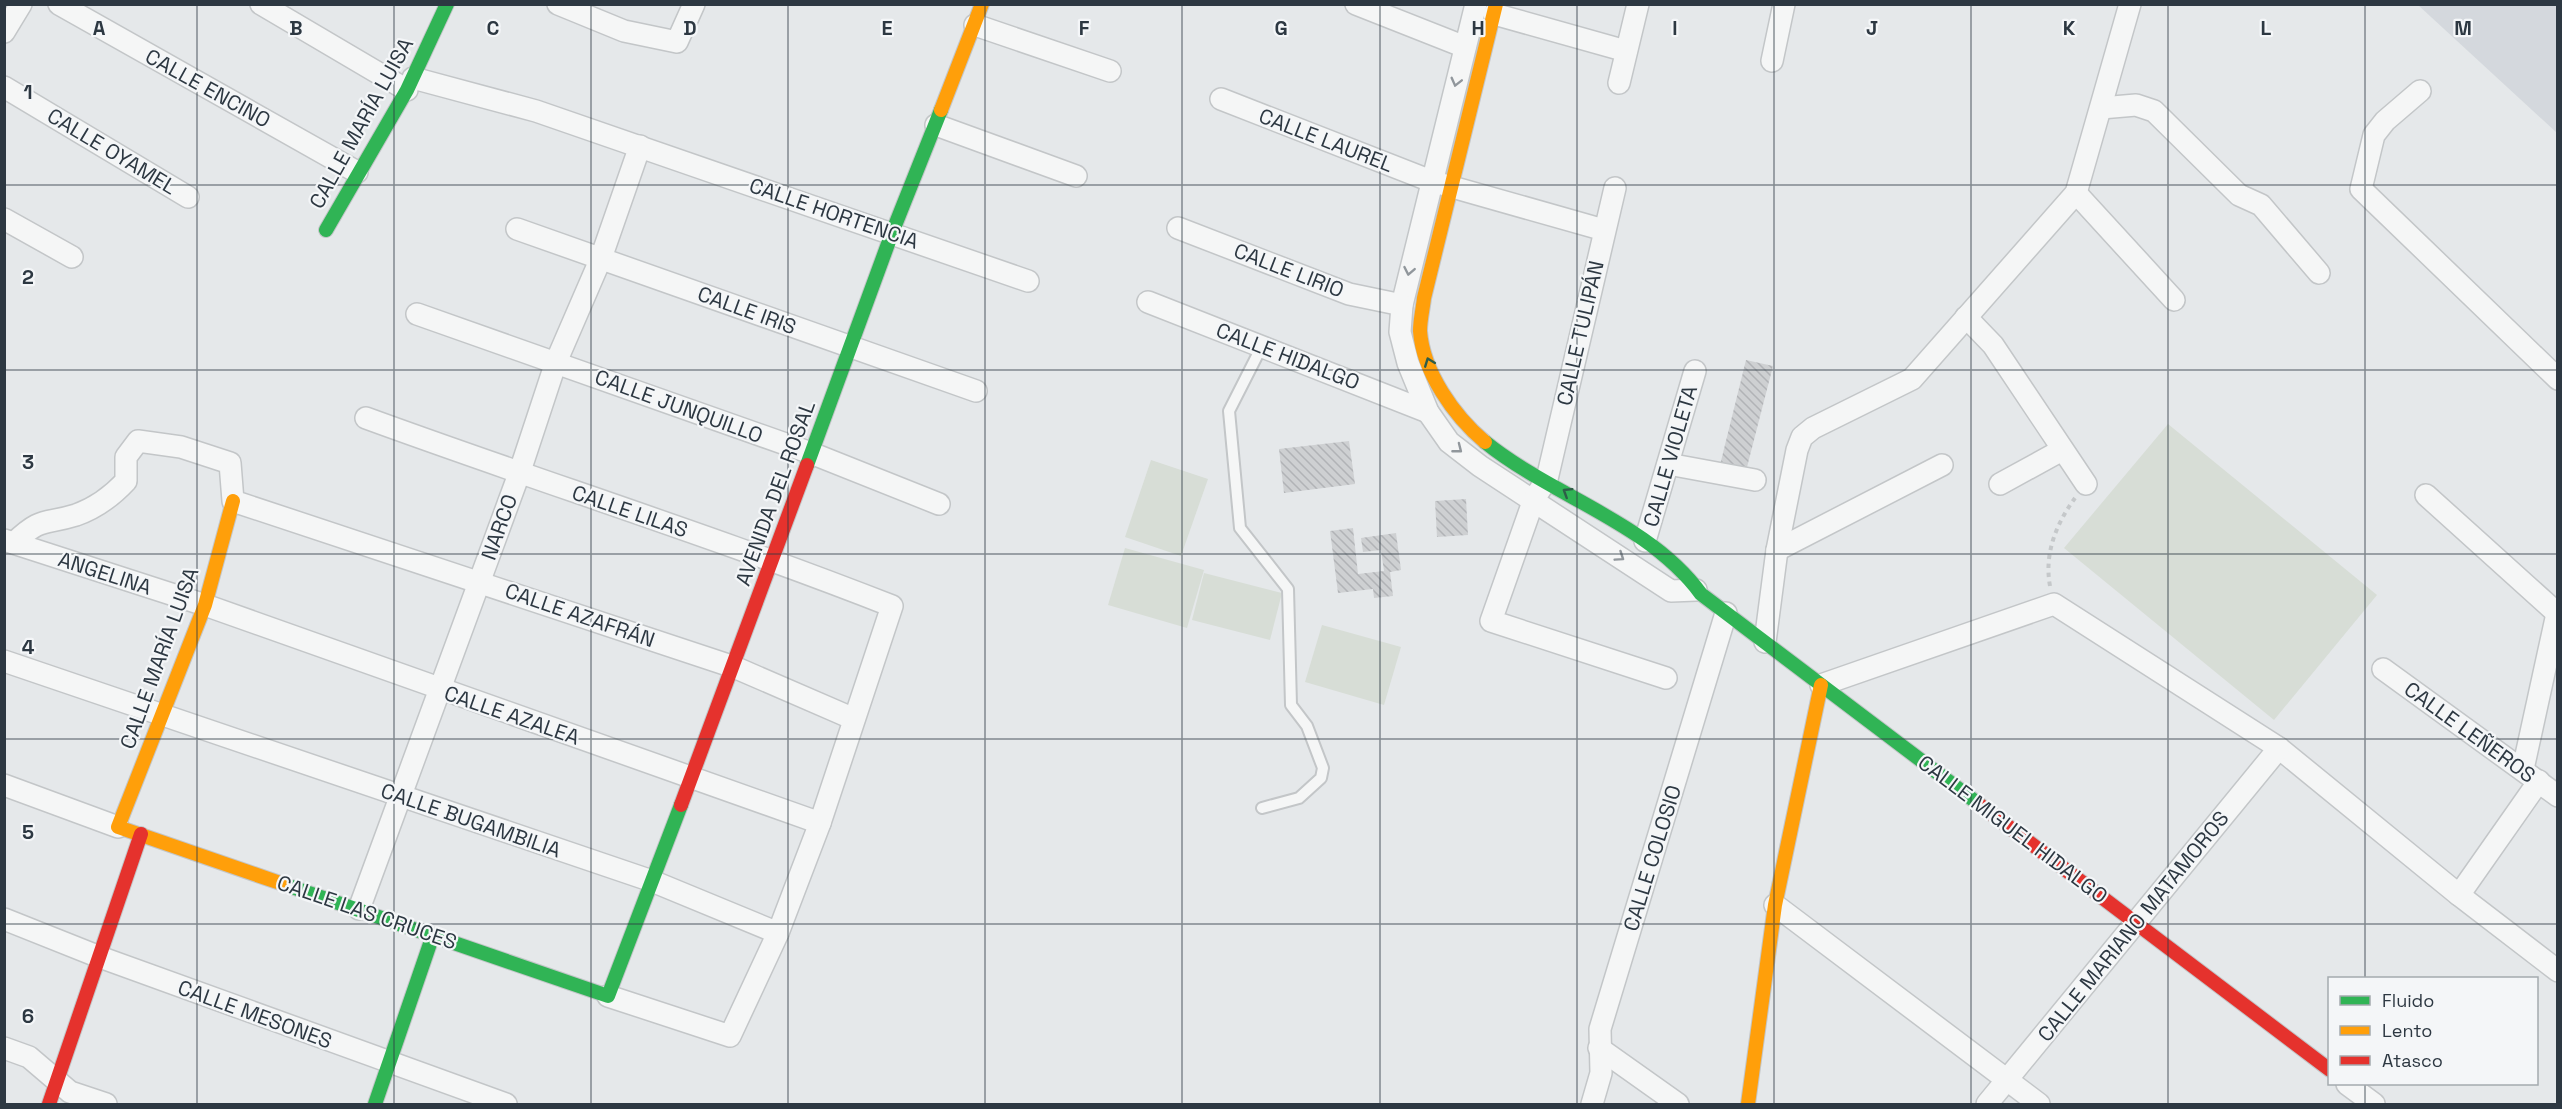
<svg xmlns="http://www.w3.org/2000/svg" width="2562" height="1109" viewBox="0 0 2562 1109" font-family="'Space Grotesk',sans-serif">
<defs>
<pattern id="building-back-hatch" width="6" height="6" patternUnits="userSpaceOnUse" patternTransform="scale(1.5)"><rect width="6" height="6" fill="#ced0d2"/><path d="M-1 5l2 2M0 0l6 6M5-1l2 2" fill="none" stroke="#b1b3b6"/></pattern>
</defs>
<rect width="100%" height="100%" fill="#e5e8ea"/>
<polygon fill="#d4d8dd" points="2418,5 2557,5 2557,133"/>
<g fill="#d7ddd6">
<polygon points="2168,424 2377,595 2274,720 2064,548"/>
<polygon points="1151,460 1208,479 1181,556 1125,537"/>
<polygon points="1125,548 1204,570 1187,628 1108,605"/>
<polygon points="1204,573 1282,593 1270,640 1192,620"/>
<polygon points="1322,625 1401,647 1384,705 1305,682"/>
</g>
<g fill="url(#building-back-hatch)">
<polygon points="1746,360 1773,366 1746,471 1720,465"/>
<polygon points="1349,441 1355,484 1284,493 1279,449"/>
<polygon points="1466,499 1468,535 1437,537 1435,501"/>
<polygon points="1353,528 1358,574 1384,571 1381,550 1363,552 1361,538 1396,533 1401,570 1390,572 1393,596 1374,598 1373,589 1338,593 1330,531"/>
</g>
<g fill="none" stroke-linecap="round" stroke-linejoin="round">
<g stroke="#c3c6c8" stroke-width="14">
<polyline id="lane" points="1262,346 1229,411 1240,528 1288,589 1291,705 1307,726 1323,768 1321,778 1299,798 1262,808"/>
</g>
<g stroke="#c3c6c8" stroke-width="24">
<g id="street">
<polyline points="59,4 357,172"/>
<polyline points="261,4 407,90"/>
<polyline points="558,4 624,31 677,42 694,4"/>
<polyline points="1356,4 1465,47"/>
<polyline points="1476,4 1402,305 1400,332 1408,363 1428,412 1449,442 1480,466 1671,591 1696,590"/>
<polyline points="1494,14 1626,51"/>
<polyline points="975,25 1110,71"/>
<polyline points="4,32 21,4"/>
<polyline points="1772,61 1784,4"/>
<polyline points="413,78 536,111 1028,281"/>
<polyline points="1619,83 1638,4"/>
<polyline points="4,87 188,197"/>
<polyline points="2420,91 2385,121 2374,135 2361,189 2558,379"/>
<polyline points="1221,99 1431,181 1604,230"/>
<polyline points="2101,108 2136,105 2154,111 2239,195 2261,205 2319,273"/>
<polyline points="936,125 1076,176"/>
<polyline points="1615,188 1547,479 1534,499 1491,621 1666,678"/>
<polyline points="2076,193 2174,300"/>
<polyline points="4,219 72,257"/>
<polyline points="1178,228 1349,294 1402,305"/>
<polyline points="517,229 976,391"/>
<polyline points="1148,302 1428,412"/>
<polyline points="417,314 811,453 939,504"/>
<polyline points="1966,317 1993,345 2086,484"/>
<path d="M366,418c175,64 353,120 526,188l-72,217 -42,110 -48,103 -122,-40"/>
<polyline points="1668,464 1755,480"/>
<polyline points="2000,484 2062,450"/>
<polyline points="2426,495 2558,614"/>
<polyline points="4,540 205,605 820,823"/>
<polyline points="1645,541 1695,371"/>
<path d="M14,543c28,-27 30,-18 62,-28 20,-7 36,-19 50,-34v-24l12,-16 43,6 49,16 3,38 501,166 120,52"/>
<polyline points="1777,550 1942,465"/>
<polyline points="1765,642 1777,550 1797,450 1802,437 1813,428 1912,379 2076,193 2130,4"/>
<polyline points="4,661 652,881 778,933"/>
<polyline points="2383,669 2558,796"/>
<polyline points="1821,685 2054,604 2279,748 2459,895 2558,971"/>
<polyline points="2523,769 2558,609"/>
<polyline points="4,785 118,827"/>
<polyline points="2459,895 2539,781"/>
<polyline points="1775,905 2039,1104"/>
<polyline points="359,909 519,474 556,362 601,258 640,146"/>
<polyline points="4,919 97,956 506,1104"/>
<polyline points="4,1048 29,1057 70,1092 106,1104"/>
<polyline points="1599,1048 1678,1104"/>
<polyline points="2347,1084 2374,1104"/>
<polyline points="1592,1104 1601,1073 1600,1029 1726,613"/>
<polyline points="1987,1104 2279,748"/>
</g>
</g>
<g stroke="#c3c6c8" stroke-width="16">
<g id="fast">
<polyline points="326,230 407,90 447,4"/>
<path d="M1485,442c68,55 163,80 216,152l279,211"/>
<polyline points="807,465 892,233 941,110"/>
<polyline points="283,884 608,996 681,805"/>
<polyline points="375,1104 433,935"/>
</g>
</g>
<g stroke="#c3c6c8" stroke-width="16">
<g id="slow">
<polyline points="941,110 982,4"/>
<path d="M1485,442c-31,-26 -62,-70 -65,-111 0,-11 3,-23 4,-33l72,-294"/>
<polyline points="233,501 205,605 118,827 283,884"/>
<polyline points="1748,1104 1775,905 1821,685"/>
</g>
</g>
<g stroke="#c3c6c8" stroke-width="16">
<g id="jam">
<polyline points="681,805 807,465"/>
<polyline points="1980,805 2330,1070"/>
<polyline points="49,1104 141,834"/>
</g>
</g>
<path stroke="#c5c8ca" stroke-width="4" stroke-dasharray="4.5 4.5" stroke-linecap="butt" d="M2050,586c-6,-32 6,-62 25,-88"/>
<use href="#lane" stroke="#f5f6f6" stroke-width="10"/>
<use href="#street" stroke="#f5f6f6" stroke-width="21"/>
<use href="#fast" stroke="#30b455" stroke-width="14"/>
<use href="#slow" stroke="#ff9f0a" stroke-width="14"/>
<use href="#jam" stroke="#e5322d" stroke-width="14"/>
</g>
<defs><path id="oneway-chevron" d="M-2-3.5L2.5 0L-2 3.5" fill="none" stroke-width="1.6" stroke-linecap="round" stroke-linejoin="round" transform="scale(1.5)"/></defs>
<g stroke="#91979c">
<use href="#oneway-chevron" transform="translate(1456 82) rotate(104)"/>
<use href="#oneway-chevron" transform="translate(1409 271) rotate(101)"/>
<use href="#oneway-chevron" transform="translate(1458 449) rotate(38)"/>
<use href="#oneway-chevron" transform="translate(1620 557) rotate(34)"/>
</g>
<g stroke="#2e5d48">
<use href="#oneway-chevron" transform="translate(1429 362) rotate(-111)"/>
<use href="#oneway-chevron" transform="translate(1567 492) rotate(-148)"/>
</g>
<path fill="none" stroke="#2d3842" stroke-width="1.5" stroke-opacity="0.55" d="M197,4v1100M394,4v1100M591,4v1100M788,4v1100M985,4v1100M1182,4v1100M1380,4v1100M1577,4v1100M1774,4v1100M1971,4v1100M2168,4v1100M2365,4v974M4,185h2554M4,370h2554M4,554h2554M4,739h2554M4,924h2554M2365,1084v20"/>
<g text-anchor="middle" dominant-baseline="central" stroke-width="4.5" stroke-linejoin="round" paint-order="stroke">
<g font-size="21" fill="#2d3842" stroke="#f4f6f8">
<text transform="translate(208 88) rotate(29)">CALLE ENCINO</text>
<text transform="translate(361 123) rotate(-61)">CALLE MARÍA LUISA</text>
<text transform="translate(1326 140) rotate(21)">CALLE LAUREL</text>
<text transform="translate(112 151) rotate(31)">CALLE OYAMEL</text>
<text transform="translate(834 213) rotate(19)">CALLE HORTENCIA</text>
<text transform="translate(1289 270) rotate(21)">CALLE LIRIO</text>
<text transform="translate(747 310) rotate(20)">CALLE IRIS</text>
<text transform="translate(1580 333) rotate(-77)">CALLE TULIPÁN</text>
<text transform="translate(1288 356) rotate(21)">CALLE HIDALGO</text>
<text transform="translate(679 406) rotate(20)">CALLE JUNQUILLO</text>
<text transform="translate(1670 456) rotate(-74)">CALLE VIOLETA</text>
<text transform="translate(775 493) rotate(-70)">AVENIDA DEL ROSAL</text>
<text transform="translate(630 511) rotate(19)">CALLE LILAS</text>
<text transform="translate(499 527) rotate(-70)">NARCO</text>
<text transform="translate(105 573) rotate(18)">ANGELINA</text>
<text transform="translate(580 615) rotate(19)">CALLE AZAFRÁN</text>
<text transform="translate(159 658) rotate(-70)">CALLE MARÍA LUISA</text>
<text transform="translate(512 715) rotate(19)">CALLE AZALEA</text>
<text transform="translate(2470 732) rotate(36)">CALLE LEÑEROS</text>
<text transform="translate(471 820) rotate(19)">CALLE BUGAMBILIA</text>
<text transform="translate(2013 829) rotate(37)">CALLE MIGUEL HIDALGO</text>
<text transform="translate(1652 858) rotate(-73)">CALLE COLOSIO</text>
<text transform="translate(367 912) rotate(19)">CALLE LAS CRUCES</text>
<text transform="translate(2133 926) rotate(-51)">CALLE MARIANO MATAMOROS</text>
<text transform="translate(255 1014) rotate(20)">CALLE MESONES</text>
</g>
</g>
<g font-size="20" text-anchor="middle" font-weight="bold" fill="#2d3842" stroke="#f4f6f8" stroke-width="4.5" stroke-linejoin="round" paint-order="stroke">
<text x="99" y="35">A</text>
<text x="296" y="35">B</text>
<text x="493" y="35">C</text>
<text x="690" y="35">D</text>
<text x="887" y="35">E</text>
<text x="1084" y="35">F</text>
<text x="1281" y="35">G</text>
<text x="1478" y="35">H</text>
<text x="1675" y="35">I</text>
<text x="1872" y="35">J</text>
<text x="2069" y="35">K</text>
<text x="2266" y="35">L</text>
<text x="2463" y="35">M</text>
<text x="28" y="99">1</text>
<text x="28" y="284">2</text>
<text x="28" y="469">3</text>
<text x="28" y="654">4</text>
<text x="28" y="839">5</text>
<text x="28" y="1023">6</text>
</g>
<rect width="2562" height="1109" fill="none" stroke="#2d3842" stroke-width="12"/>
<rect x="2328" y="977" width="210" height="108" fill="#f4f6f8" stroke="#a4aaaf" stroke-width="1.5"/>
<rect x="2340" y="996" width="30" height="9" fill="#30b455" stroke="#a4aaaf" stroke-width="1.5"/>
<text x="2382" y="1007" font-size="18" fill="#2d3842">Fluido</text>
<rect x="2340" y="1026" width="30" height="9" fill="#ff9f0a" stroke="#a4aaaf" stroke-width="1.5"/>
<text x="2382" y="1037" font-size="18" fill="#2d3842">Lento</text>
<rect x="2340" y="1056" width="30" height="9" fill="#e5322d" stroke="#a4aaaf" stroke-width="1.5"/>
<text x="2382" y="1067" font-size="18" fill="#2d3842">Atasco</text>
</svg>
